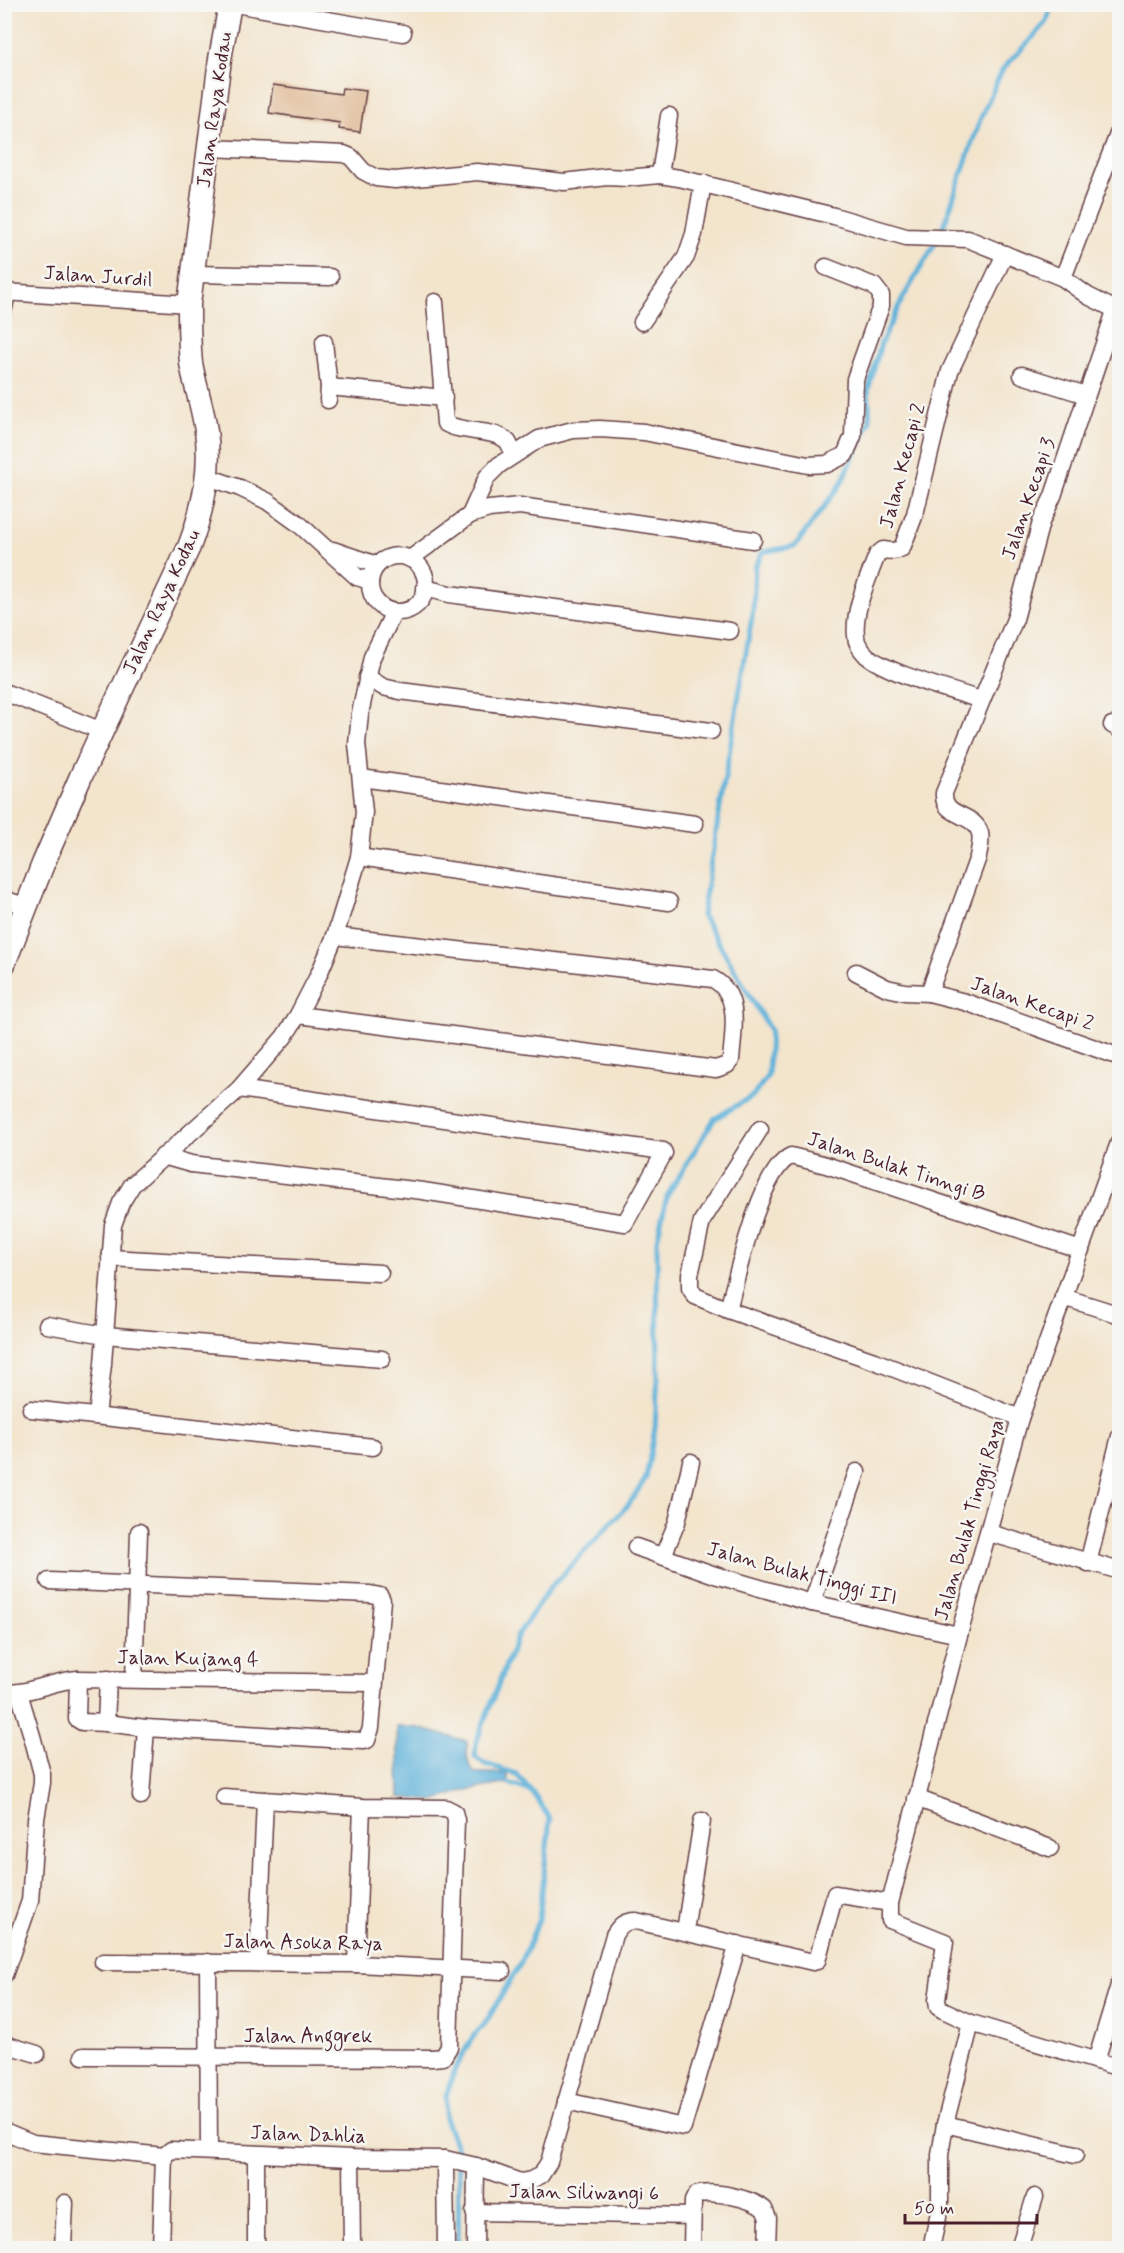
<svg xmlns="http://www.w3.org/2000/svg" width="1124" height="2253" viewBox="0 0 1124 2253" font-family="Mynerve,sans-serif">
<rect width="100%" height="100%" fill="#f6f6f2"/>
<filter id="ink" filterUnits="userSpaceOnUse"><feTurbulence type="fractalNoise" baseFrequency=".0167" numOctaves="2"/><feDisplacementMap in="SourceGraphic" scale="12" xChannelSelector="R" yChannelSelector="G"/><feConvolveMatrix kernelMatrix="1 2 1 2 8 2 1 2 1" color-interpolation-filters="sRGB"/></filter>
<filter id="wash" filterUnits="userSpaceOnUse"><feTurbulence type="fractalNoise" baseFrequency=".008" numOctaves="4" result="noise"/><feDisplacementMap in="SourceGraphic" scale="24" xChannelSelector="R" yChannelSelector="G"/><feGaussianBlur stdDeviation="1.35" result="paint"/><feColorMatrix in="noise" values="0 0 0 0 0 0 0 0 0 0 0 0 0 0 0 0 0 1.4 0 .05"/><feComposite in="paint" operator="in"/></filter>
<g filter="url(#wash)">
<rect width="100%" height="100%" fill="#f3e4cc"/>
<path fill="#5eb2da" stroke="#546882" stroke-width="1.5" d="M397,1727h17l53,14c0,12 -1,23 8,32h32l2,10 -45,8 -31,10 -34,-4z"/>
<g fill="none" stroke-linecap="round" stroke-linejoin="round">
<g stroke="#5eb2da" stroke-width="5">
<polyline points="941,234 980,120 1002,70 1046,23 1053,4"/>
<polyline points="532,1792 516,1774 485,1764 475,1757 476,1743 517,1636 549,1589 629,1504 646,1478 655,1428 658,1375 657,1240 667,1196 714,1119 754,1095 768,1075 770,1030 702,915 753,611 755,567 763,552 795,546 841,484 870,421 868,391 881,343 903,298 936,242"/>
<polyline points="458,2248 459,2174 457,2150 445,2118 446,2096 456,2066 471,2040 489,2017 522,1961 539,1919 550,1819 532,1792 509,1783"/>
</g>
</g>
<g id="blocks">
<polygon fill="#e0bc98" points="273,85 341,94 342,88 366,91 360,132 339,129 340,123 269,113"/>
</g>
</g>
<g filter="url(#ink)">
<use href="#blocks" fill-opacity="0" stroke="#633d43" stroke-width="1.5"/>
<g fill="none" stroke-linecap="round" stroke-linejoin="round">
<g stroke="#633d43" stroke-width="19">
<g id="street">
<polyline points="235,4 403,33"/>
<polyline points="210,148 344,154 351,157 363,171 376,178 395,180 477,172 564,182 607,177 627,178 660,175 679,178 834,216 906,237 968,239 1063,278 1088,296 1120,312"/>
<polyline points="660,175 669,116"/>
<polyline points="194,274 330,277"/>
<polyline points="1063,278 1120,129"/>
<polyline points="4,292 189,304"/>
<path d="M435,302l10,121c17,11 50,5 63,19 2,3 4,9 6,13"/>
<polyline points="4,308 7,293"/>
<polyline points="642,322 686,257 694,234 703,183"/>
<polyline points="324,342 329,387 328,400"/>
<polyline points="1022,375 1086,395"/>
<polyline points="329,387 444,398"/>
<polyline points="208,477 240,488 267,501 299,524 357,577 370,581"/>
<polyline points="470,515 487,477 499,465 539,439 573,430 600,429 644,432 808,465 827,464 845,455 853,436 855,379 881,306 881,295 874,286 826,267"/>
<polyline points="333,550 377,565"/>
<circle cx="398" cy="584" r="28"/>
<polyline points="410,559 470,515 489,509 520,506 753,540"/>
<polyline points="425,588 449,594 730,631"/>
<polyline points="367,677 383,687 400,691 711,731"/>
<polyline points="4,692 102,731"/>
<path d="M980,700c-31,-11 -88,-25 -113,-44 -5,-5 -11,-13 -11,-20 -3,-26 12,-57 21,-81l6,-5c8,1 12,2 19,-2l13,-34 35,-143 55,-117"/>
<polyline points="1112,725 1120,729"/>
<polyline points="361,778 695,824"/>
<polyline points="359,857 669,902"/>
<polyline points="4,899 27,907"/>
<polyline points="856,972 887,988 905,992 929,993 965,1002 1120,1057"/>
<path d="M929,993l49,-136c1,-7 4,-17 2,-24 -6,-21 -38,-15 -36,-40l71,-174 26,-97 12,-26 62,-185"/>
<path d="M298,1015l418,54 11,-4 4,-5c2,-28 11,-65 -18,-81l-378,-43"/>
<polyline points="760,1129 702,1221 690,1275 690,1288 695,1296 728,1310 877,1362 1020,1418"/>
<polyline points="1120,1140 1020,1418 959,1635 890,1903 890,1920 945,1942 937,2000 938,2007 943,2010 971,2023 1120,2068"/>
<polyline points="163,1156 191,1164 423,1191 625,1223 664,1153 663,1151 239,1089"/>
<polyline points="110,1258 380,1273"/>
<polyline points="1063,1297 1120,1315"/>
<path d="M728,1310c9,-34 32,-140 63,-154l35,9 255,85"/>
<polyline points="47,1325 105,1335 382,1359"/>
<polyline points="31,1409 373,1447"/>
<polyline points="97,1416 103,1364 113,1225 121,1203 132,1185 239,1089 284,1037 298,1015 319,974 335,936 359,857 364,812 357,744 360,714 372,657 394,612"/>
<polyline points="989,1533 1120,1571"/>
<polyline points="636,1547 715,1575 812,1603 959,1635"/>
<polyline points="663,1556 677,1522 691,1462"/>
<polyline points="1088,1563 1120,1436"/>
<polyline points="49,1581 370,1594 380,1596 382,1600 371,1728 367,1740 363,1741 146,1728 106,1723 108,1679"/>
<polyline points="812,1603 857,1472"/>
<polyline points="78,1679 77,1719 82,1722 106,1723"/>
<polyline points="134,1679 139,1532"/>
<path d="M4,1693c26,1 48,-12 74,-14l295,4"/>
<polyline points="141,1796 146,1728"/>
<polyline points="916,1798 1050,1848"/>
<polyline points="685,1931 702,1821"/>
<polyline points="103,1962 356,1964 502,1971"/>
<polyline points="208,1962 209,2151"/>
<polyline points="258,1962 265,1800"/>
<polyline points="356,1964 362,1807"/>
<polyline points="4,1975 30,1901 36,1819 42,1783 42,1774 32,1736 19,1693"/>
<polyline points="4,2044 37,2054"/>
<polyline points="83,2056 432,2058 443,2057 449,2047 456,1820 454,1812 446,1808 362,1807 224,1797"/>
<polyline points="1096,2061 1120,1982"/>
<polyline points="566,2101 683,2127 738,1944"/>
<polyline points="945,2124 1075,2155"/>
<polyline points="4,2131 33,2143 164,2156"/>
<polyline points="256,2154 256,2248"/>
<polyline points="351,2158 352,2248"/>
<polyline points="445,2159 446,2248"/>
<polyline points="474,2212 692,2216"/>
<polyline points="63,2248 65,2203"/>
<path d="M161,2248l3,-92 7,-6 180,8 94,1 31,7 44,16 11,-2 10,-5 8,-13 65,-227c6,-10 10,-14 22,-14l177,41 4,-1 18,-67 55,9"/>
<polyline points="475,2248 476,2166"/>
<path d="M692,2248l1,-47 3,-6c17,-5 55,3 68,14l4,9 -1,30"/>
<polyline points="931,2248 940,2208 940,2155 945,2124 971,2023"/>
<polyline points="1019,2248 1035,2197"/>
</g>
</g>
<g stroke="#633d43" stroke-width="25">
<path id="secondary" d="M4,964l39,-100 38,-88 108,-229c14,-37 23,-76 17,-116 -3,-23 -11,-45 -15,-68 -2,-19 -2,-39 -2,-59l31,-245 10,-55"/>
</g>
<use href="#street" stroke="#fff" stroke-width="16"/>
<use href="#secondary" stroke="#fff" stroke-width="22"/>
</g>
</g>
<g text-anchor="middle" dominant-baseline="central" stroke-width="5" stroke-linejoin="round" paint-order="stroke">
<g font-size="20" fill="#4a1f2b" stroke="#f6f6f2">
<text transform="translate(215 110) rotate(-82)">Jalan Raya Kodau</text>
<text transform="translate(98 277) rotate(4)">Jalan Jurdil</text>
<text transform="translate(903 466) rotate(-75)">Jalan Kecapi 2</text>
<text transform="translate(1029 499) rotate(-71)">Jalan Kecapi 3</text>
<text transform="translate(162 602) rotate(-65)">Jalan Raya Kodau</text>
<text transform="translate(1032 1004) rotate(19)">Jalan Kecapi 2</text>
<text transform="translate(896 1167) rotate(18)">Jalan Bulak Tinngi B</text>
<text transform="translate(970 1520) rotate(-74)">Jalan Bulak Tinggi Raya</text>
<text transform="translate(802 1574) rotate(15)">Jalan Bulak Tinggi III</text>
<text transform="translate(188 1659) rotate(1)">Jalan Kujang 4</text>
<text transform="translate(303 1943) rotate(1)">Jalan Asoka Raya</text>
<text x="308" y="2036">Jalan Anggrek</text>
<text transform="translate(308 2135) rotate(2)">Jalan Dahlia</text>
<text transform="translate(584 2193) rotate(1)">Jalan Siliwangi 6</text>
</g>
</g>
<rect width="1124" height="2253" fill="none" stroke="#f6f6f2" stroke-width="24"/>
<path d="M905 2214v9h132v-9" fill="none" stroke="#4a1f2b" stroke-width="3"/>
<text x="914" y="2214" font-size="18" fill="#4a1f2b" stroke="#f6f6f2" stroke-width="4.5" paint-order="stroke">50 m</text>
</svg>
